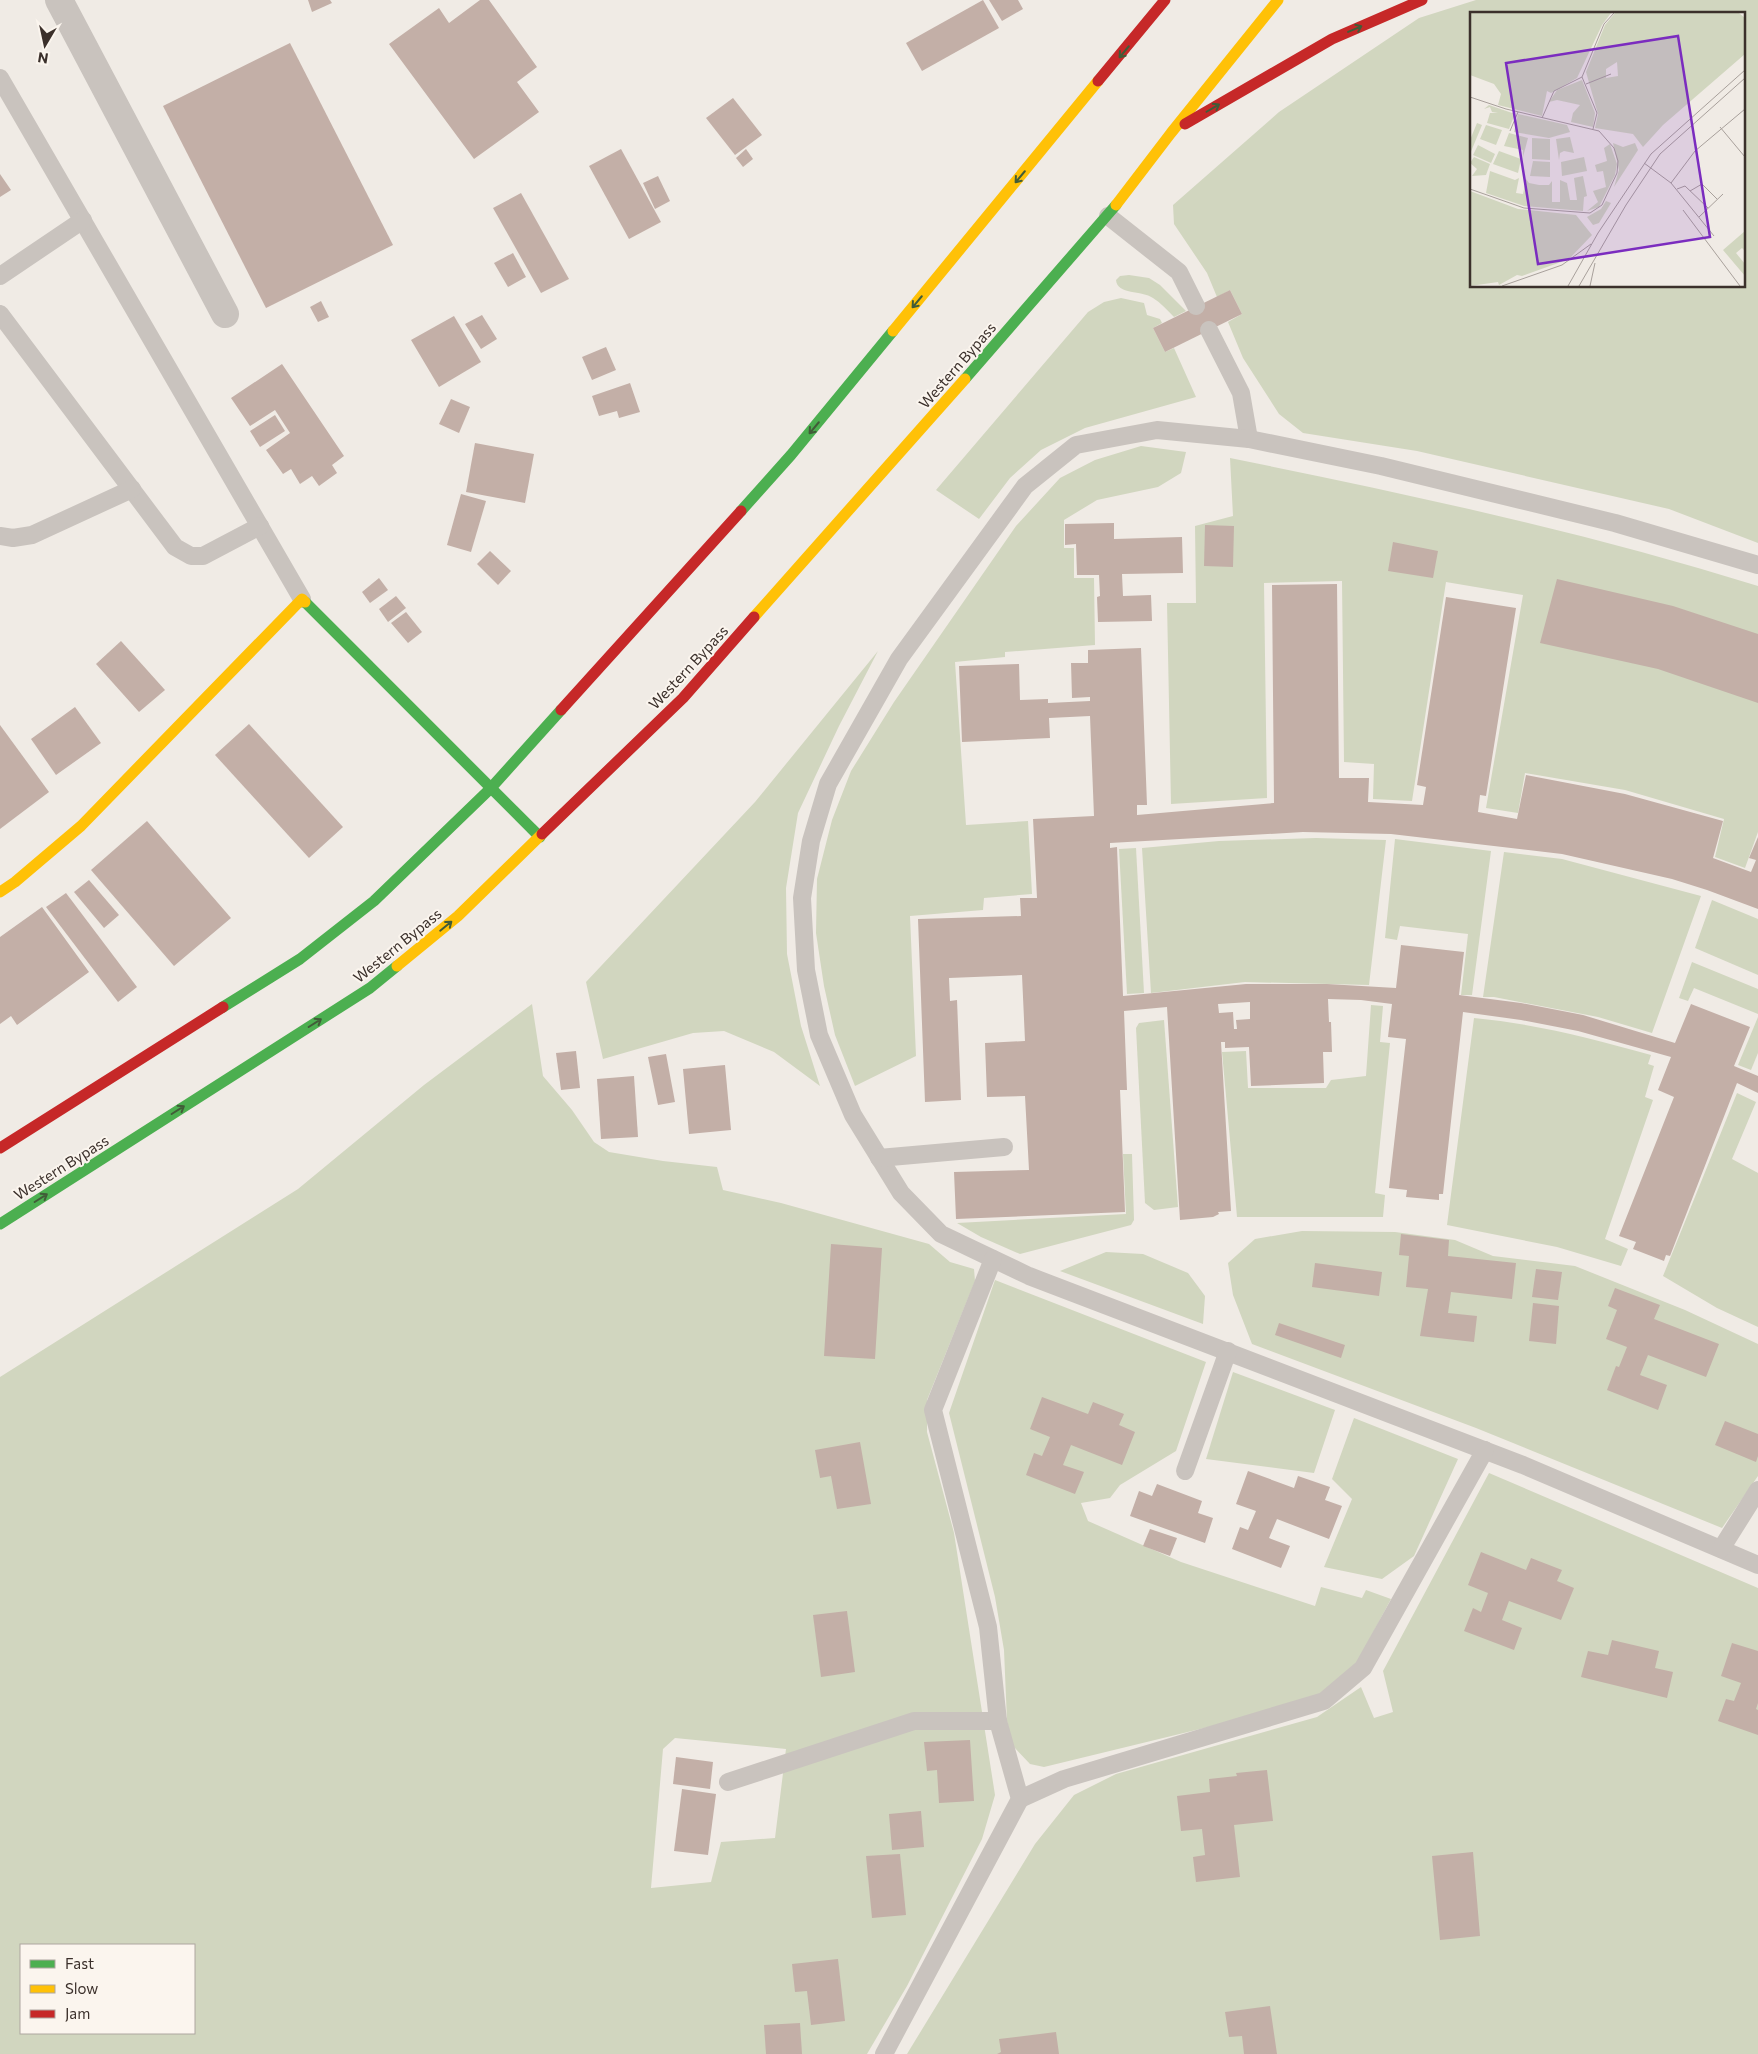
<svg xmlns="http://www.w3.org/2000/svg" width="1758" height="2054" viewBox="0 0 1758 2054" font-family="Commissioner,sans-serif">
<rect width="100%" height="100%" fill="#f0ebe5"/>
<g fill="#d1d6bf" fill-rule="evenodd">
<path d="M1476,0h282v543l-89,-34 -252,-58 -114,-18 -24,-19 -36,-56 -15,-36 14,-8 -12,-24 -13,7 -10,-24 -33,-49 -1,-19 106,-93 140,-94zM1472,14h272v272h-272z"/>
<path d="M1129,275l20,3 11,7 26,26 -12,6c-7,-7 -13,-14 -21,-19 -11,-8 -36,-3 -37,-18l4,-4z"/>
<polygon points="1121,298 1144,303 1147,315 1160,319 1162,323 1153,328 1165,352 1174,348 1196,397 1085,428 1041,450 1010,478 979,519 936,490 1088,312 1104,302"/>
<polygon points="1141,446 1186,452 1181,473 1158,487 1097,500 1064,520 1064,548 1074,548 1074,578 1094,578 1095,645 1005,652 1005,657 955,662 966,825 1028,821 1032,894 984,898 983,910 910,916 916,1056 855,1086 835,1035 824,986 816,933 817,879 832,820 851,771 894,702 1016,526 1060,478 1095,460"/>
<path d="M1230,458c178,36 355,74 528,128v246l-13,36 -30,-11 9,-38 -99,-29 -100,-17 -7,40 -32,-5 37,-213 -77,-13 -34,219 -39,-2 1,-35 -30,-2 -2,-181 -78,2 3,215 -96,6 -4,-201h29l-1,-77 38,-10z"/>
<polygon points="878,651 839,726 798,813 786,888 787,954 801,1026 820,1086 774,1052 724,1031 693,1033 603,1059 586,982 755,802"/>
<polygon points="1316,838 1386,840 1369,985 1245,982 1151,993 1142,848 1219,841"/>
<polygon points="1395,839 1491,851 1472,995 1461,995 1468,934 1400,926 1397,940 1385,938"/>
<polygon points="1136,848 1144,993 1127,994 1119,849"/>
<polygon points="1504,852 1562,859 1701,896 1652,1033 1598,1017 1494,997 1483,997"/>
<polygon points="1712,900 1758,919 1758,975 1695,948"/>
<polygon points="1692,962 1758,989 1758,1014 1694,988 1688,1001 1679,998"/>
<path d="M532,1004l11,72 29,34 22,32 15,10 54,9 54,6 6,23 58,13 148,41 21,18 24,7 1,12 -48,119v32l27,101 41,262 -13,44 -75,147 -40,68h-867v-677l298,-188 126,-104zM675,1738l111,11 -11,89 -54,4 -10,40 -60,6 12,-139zM21,1945h173v88h-173z"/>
<polygon points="1371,1005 1383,1006 1380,1042 1390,1043 1375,1193 1385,1195 1383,1217 1237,1217 1222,1052 1246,1051 1248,1088 1326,1088 1331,1080 1366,1076"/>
<polygon points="1758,1017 1758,1053 1751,1070 1738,1065"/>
<path d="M1474,1018c63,6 116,20 177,37l-3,9 6,2 -9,31 8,3 -48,139 23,10 -7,17 -64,-19 -110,-22z"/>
<polygon points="1164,1020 1178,1207 1154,1210 1145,1203 1136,1028 1139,1023"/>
<polygon points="1737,1093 1756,1102 1732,1159 1758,1173 1758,1327 1717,1308 1663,1276"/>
<polygon points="1123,1154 1132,1154 1134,1220 1131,1225 1020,1254 981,1237 957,1223 1126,1214"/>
<polygon points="1302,1231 1395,1232 1455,1240 1493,1256 1575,1266 1685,1310 1758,1344 1758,1476 1722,1528 1476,1428 1252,1344 1233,1295 1228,1263 1255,1239"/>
<polygon points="1106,1252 1143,1254 1188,1273 1205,1296 1203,1324 1060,1271"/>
<polygon points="995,1280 1206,1362 1176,1451 1120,1485 1110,1498 1081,1503 1088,1521 1181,1562 1315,1606 1321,1587 1362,1598 1366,1590 1391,1599 1354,1668 1323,1695 1290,1707 1044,1767 1030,1764 1013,1746 1007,1721 1004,1650 995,1597 949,1413"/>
<polygon points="1233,1372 1335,1410 1314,1473 1206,1459"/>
<polygon points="1354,1418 1458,1459 1414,1556 1382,1579 1324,1567 1352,1499 1332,1479"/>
<polygon points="1489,1473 1758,1588 1758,2054 907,2054 1035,1844 1074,1795 1116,1774 1317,1717 1361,1687 1374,1718 1393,1712 1383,1671"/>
</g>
<g fill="#c3afa7" fill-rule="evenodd">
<polygon points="308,0 330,0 332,3 312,12"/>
<polygon points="480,0 489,0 537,67 517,82 539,112 474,159 389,44 439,8 449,23"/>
<polygon points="983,0 999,28 922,71 906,43"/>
<polygon points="989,0 1018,0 1023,9 1002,21"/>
<polygon points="290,43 393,245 266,308 163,106"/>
<polygon points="733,98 762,135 735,155 706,118"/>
<polygon points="621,149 661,222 629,239 589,166"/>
<polygon points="746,149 753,159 743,167 736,158"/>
<polygon points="0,174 11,190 0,197"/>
<polygon points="658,176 670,201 655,209 643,183"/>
<polygon points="521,193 569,279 541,293 493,208"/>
<polygon points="513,253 526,277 508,287 494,263"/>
<polygon points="1230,290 1242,314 1165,352 1153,328"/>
<polygon points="321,301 329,317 318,322 310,307"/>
<polygon points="482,315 497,339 481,349 465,324"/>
<polygon points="454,316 481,362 439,387 411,340"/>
<polygon points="606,347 616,370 592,380 582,357"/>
<polygon points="282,364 344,456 332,465 337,473 319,486 312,476 300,484 291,469 283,474 266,450 290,433 275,410 250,426 231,398"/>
<polygon points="630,383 640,412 619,418 617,411 599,416 592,396"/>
<polygon points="451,399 470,407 459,433 439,424"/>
<polygon points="275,415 285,431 260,447 250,431"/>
<polygon points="475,443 534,454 525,503 466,492"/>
<polygon points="461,494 486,501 471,552 447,545"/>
<polygon points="1114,523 1114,539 1182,537 1183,573 1122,574 1123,596 1151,595 1152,621 1098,622 1097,597 1100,596 1099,575 1077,575 1076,544 1065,545 1065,524"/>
<polygon points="1205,525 1234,526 1233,567 1204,566"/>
<polygon points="1393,542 1438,551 1433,578 1388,571"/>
<polygon points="490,551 511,571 498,585 477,564"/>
<polygon points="379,578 388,590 370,603 362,592"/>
<polygon points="1557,579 1673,606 1758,634 1758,703 1658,669 1540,643"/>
<path d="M1337,584l2,194h30l-1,24 55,3 3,-18 -9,-2 29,-188 70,11 -30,188 -6,-1 -2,17 39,7 9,-44 99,19 98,27 -10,37 38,14 5,-12 -7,-2 9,-21v72l-51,-19 -35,-11 -110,-25 -171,-20 -88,-2 -193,11v5l7,-1 6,149 123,-12h81l69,4 5,-43 63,7 -5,43 62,8 62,12 92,28 16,-39 59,23 -16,39 24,10v17l-21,-10 -67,173 -4,-1 -2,6 -31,-12 3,-7 -17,-6 55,-139 -16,-7 13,-33 -93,-26 -57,-11 -58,-8 -20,182h-4v6l-33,-3 1,-7 -18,-2 17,-149 -18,-2 4,-33 -31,-4 -33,-1 1,23h2l1,30h-9l1,31 -73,3 -2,-39 -24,1v-6h-4l10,169 -13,1 1,2 -6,3 -33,3 -13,-213 -43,4 3,79h-7l5,122 -169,7 -2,-47 75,-2 -4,-74 -38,1 -2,-54 40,-2 -3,-66 -73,3 1,23 7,-1 4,100 -36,2 -7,-183 103,-3 -1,-18h17l-4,-79 61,-3 -4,-100 -41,2 1,20 -88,4 -3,-76 60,-2 1,36 28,-1v4l42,-2v-4l-18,1 -1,-35h17v-13l53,-2 6,157h-10v10l137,-12 -2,-218zM1250,1002v17l-14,1 1,9h-3l-1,-17 -14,1 -1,-9z"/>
<polygon points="396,596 406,608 388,622 379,609"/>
<polygon points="406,612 422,632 408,643 391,623"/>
<polygon points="121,641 165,690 139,712 96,664"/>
<polygon points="75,707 101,743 56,775 31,739"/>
<polygon points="249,724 343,827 309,858 215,755"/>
<polygon points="0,725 49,792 0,829"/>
<polygon points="147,821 231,918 174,966 91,870"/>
<polygon points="89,880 119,915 104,928 74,892"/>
<polygon points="66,893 137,987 118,1002 46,907"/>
<polygon points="42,907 89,972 17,1025 11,1016 0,1024 0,937"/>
<polygon points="576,1051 580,1088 561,1090 556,1053"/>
<polygon points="666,1054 675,1102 658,1105 648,1057"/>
<polygon points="725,1065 731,1130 689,1134 683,1069"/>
<polygon points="634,1076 638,1137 601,1139 597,1079"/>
<polygon points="1401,1234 1449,1240 1448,1256 1516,1263 1512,1299 1451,1292 1448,1313 1477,1316 1474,1342 1420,1336 1428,1289 1406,1287 1409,1256 1399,1255"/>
<polygon points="831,1244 882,1248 875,1359 824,1356"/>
<polygon points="1315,1263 1382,1272 1379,1296 1312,1287"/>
<polygon points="1536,1269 1562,1272 1558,1300 1532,1297"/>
<polygon points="1615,1288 1660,1305 1654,1319 1719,1344 1706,1377 1648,1355 1640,1375 1667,1385 1658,1410 1607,1390 1616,1366 1619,1367 1627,1347 1606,1339 1617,1310 1608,1306"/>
<polygon points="1533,1303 1559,1306 1556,1344 1529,1341"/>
<polygon points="1279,1323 1345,1345 1341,1358 1275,1335"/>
<polygon points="1042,1397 1088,1414 1093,1402 1124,1414 1119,1425 1135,1432 1122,1465 1071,1445 1063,1465 1084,1472 1075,1494 1026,1475 1034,1453 1042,1456 1050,1437 1030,1429"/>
<polygon points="1725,1421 1758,1434 1758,1456 1756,1462 1715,1445"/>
<polygon points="860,1442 871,1504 837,1509 831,1476 820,1478 815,1450"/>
<polygon points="1248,1471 1294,1488 1298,1476 1330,1487 1325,1500 1342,1506 1329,1539 1277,1519 1269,1538 1290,1546 1281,1568 1232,1549 1240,1527 1248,1530 1256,1511 1236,1504"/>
<polygon points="1157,1484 1202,1501 1198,1513 1213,1518 1205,1543 1130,1516 1139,1491 1152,1496"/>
<polygon points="1150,1529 1177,1538 1170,1556 1143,1546"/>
<polygon points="1481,1552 1526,1570 1531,1558 1562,1570 1557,1581 1574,1588 1561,1620 1509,1601 1502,1620 1522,1628 1514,1650 1464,1631 1473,1608 1481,1612 1488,1593 1468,1585"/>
<polygon points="847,1611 855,1672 821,1677 813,1615"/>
<polygon points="1612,1640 1659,1651 1655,1668 1673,1672 1667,1698 1581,1677 1588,1651 1608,1655"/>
<polygon points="1732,1643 1758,1651 1758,1703 1756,1709 1758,1710 1758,1735 1718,1721 1726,1699 1734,1701 1741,1683 1721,1676"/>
<polygon points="970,1740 974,1801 939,1803 937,1770 927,1771 924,1742"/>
<polygon points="676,1757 713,1762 710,1789 673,1784"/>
<polygon points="1267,1770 1273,1821 1234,1825 1240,1877 1196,1882 1193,1857 1205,1855 1202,1829 1181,1831 1177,1796 1210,1792 1209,1779 1237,1776 1236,1773"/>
<polygon points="682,1789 716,1794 708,1855 674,1851"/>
<polygon points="921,1811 924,1847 892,1850 889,1814"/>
<polygon points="1473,1852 1480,1936 1440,1940 1432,1856"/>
<polygon points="900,1854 906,1915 872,1918 866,1856"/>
<polygon points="838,1959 845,2021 811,2025 807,1991 795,1992 792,1964"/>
<polygon points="1270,2006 1277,2054 1244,2054 1242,2036 1229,2037 1225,2012"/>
<polygon points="800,2023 802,2054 766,2054 764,2025"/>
<polygon points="1056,2032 1059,2054 997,2054 1001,2052 999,2039"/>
</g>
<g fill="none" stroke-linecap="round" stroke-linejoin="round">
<g stroke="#c9c3be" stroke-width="18">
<polyline points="0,78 302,599"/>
<polyline points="1108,216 1179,272 1196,306"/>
<polyline points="0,276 83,220"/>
<polyline points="0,314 175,547 191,556 203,556 260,526"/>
<polyline points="1209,330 1241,393 1249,439"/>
<polyline points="0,536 13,538 32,535 132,489"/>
<polyline points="1758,565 1615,523 1381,466 1249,439 1157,430 1076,445 1025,486 899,659 828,784 811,841 802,898 806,970 819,1035 853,1115 901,1193 941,1234 1029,1276 1523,1465 1758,1565"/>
<polyline points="879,1158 1004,1147"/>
<polyline points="1185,1471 1228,1351"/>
<polyline points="1721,1549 1758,1490"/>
<polyline points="728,1782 914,1721 998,1721"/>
<polyline points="1020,1799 1064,1779 1324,1701 1363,1668 1485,1450"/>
<polyline points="884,2054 1020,1799 998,1721 988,1627 933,1410 993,1259"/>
</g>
<polyline stroke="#c9c3be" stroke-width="28" points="59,0 225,314"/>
<g stroke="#4caf50" stroke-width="11">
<polyline points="965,379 1116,205"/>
<polyline points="741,511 791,455 893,331"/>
<polyline points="305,602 540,837"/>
<polyline points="223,1007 300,959 374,901 490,789 561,710"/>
<polyline points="0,1224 370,988 397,966"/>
</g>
<g stroke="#ffc107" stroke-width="11">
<polyline points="1116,205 1171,133 1278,0"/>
<polyline points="893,331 1098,81"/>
<polyline points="754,617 965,379"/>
<polyline points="0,892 15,882 81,826 302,599 305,602"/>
<polyline points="397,966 458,916 542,834"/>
</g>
<g stroke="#c62828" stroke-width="11">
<polyline points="1098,81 1165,0"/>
<polyline points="1185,124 1332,39 1422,0"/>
<polyline points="561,710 741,511"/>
<polyline points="542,834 683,698 754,617"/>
<polyline points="0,1148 223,1007"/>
</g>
</g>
<defs><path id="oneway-shaft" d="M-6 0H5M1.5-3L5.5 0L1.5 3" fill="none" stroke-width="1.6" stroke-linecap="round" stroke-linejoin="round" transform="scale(1.25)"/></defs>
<g stroke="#415c38">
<use href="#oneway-shaft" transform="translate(1355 29) rotate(-23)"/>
<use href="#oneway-shaft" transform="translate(1124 52) rotate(130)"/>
<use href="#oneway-shaft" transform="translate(1213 108) rotate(-30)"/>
<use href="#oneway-shaft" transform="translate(1020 177) rotate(130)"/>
<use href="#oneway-shaft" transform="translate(917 302) rotate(130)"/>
<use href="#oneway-shaft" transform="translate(814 428) rotate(130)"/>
<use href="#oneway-shaft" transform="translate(446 926) rotate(-39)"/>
<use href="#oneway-shaft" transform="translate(315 1023) rotate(-32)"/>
<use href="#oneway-shaft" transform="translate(178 1110) rotate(-32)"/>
<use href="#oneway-shaft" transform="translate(41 1198) rotate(-32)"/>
</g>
<g text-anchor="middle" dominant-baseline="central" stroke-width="4" stroke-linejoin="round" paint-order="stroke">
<g font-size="15" fill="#3b302b" stroke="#fbf5ee">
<text transform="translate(957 365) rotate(-49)">Western Bypass</text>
<text transform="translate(688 667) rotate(-47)">Western Bypass</text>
<text transform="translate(397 945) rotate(-39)">Western Bypass</text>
<text transform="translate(61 1167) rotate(-32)">Western Bypass</text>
</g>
</g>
<g transform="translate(1470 12)">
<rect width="275" height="275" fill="#f0ebe5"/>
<path d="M0,1h141l-9,12 -25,53 -26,15 -4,-2 -5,25 -44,-11 3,-11 -7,-10 -24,-9zM145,1h124l6,5v36l-82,71 -20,22 -10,-13 -38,-6 3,-14 -12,-42 19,-47zM147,50l1,14 -12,2v-9zM112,68l13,33 -2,14 -22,-5 2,-9 7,-8 -23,-5 -8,2 8,-12zM19,93l26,9 -6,15 -22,-6 3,-10h8l-6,-1 -2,-5 -6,2zM48,102l49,11 3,7 -21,6 -35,-6zM7,111l5,2 -12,29v-14zM16,113l16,5 -6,15 -16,-6zM39,121l19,5 -5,19v-7l-19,-4zM100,125l4,16 -10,-2 -4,2 -1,7 -3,-21zM62,126l18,1v21l-18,-1zM143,131l10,4 12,-4 3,7 -24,37 5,-17zM140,132l7,20 -2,11 -16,32 -12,4 11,-9 -5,-11 13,-4 -3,-16 -6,1 -2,-7 12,-4 -3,-13zM8,133l17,9 -4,9 -18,-8zM29,139l22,8 -3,14 -25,-9zM4,145l16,7 -4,11 -14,1 5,-7 -7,-6zM114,145l3,14 -25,5 -1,-14zM63,149l17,1v15l-20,-1zM20,159l25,9 4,-2 -3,15 7,1 3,-15 3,4 10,2h10l3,-4v21h8v-22l7,3 3,17h7l-3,-22 9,-2 4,20 -3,1 -1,14 -59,-5 -38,-13zM0,179l48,18 58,6 16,20 -21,22 -10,5 -39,14 -5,-1 -18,10 -1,-3 -28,4zM136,189l5,2 -12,20 -6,2 -6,-8 14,-8zM275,219v20l-3,-3 -6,5 9,11v12l-22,-26z" fill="#d1d6bf" fill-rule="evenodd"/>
<path fill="none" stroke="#a8a09b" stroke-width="1" d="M116,72l25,-10M0,85l36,12 93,22 15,17 4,13 -1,12 -15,32 -12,8 -66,-5 -54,-19M72,106l12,-27 28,-14M250,115l25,30M123,117l4,-16 -15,-36 22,-53 10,-11M40,119l8,-19M174,151l27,20 24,-32 50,-42M201,171l43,53M207,177l8,-3 23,22M220,179l12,-7 15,15M213,198l57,76M229,205l24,-23M32,274l60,-21 29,-21M98,274l30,-53 53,-79 94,-84M109,274l47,-81 34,-51 85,-76M120,274l5,-23"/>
<path fill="#7b2cbf" fill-opacity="0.15" stroke="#7b2cbf" stroke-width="2.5" d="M208,24l32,201 -172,27 -32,-201z"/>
<rect width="275" height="275" fill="none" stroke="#3b302b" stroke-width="2.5"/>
</g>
<rect x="20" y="1944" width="175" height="90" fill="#fbf5ee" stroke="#aea6a0"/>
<rect x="30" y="1960" width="25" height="8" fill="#4caf50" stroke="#aea6a0"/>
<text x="65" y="1969" font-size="15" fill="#3b302b">Fast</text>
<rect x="30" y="1985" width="25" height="8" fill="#ffc107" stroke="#aea6a0"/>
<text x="65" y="1994" font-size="15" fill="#3b302b">Slow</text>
<rect x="30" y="2010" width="25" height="8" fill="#c62828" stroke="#aea6a0"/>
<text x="65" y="2019" font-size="15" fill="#3b302b">Jam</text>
<g transform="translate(45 45) rotate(189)" stroke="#fbf5ee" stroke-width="4" paint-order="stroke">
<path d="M0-4L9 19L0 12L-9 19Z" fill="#3b302b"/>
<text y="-8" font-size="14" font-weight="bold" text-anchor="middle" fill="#3b302b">N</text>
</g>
</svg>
